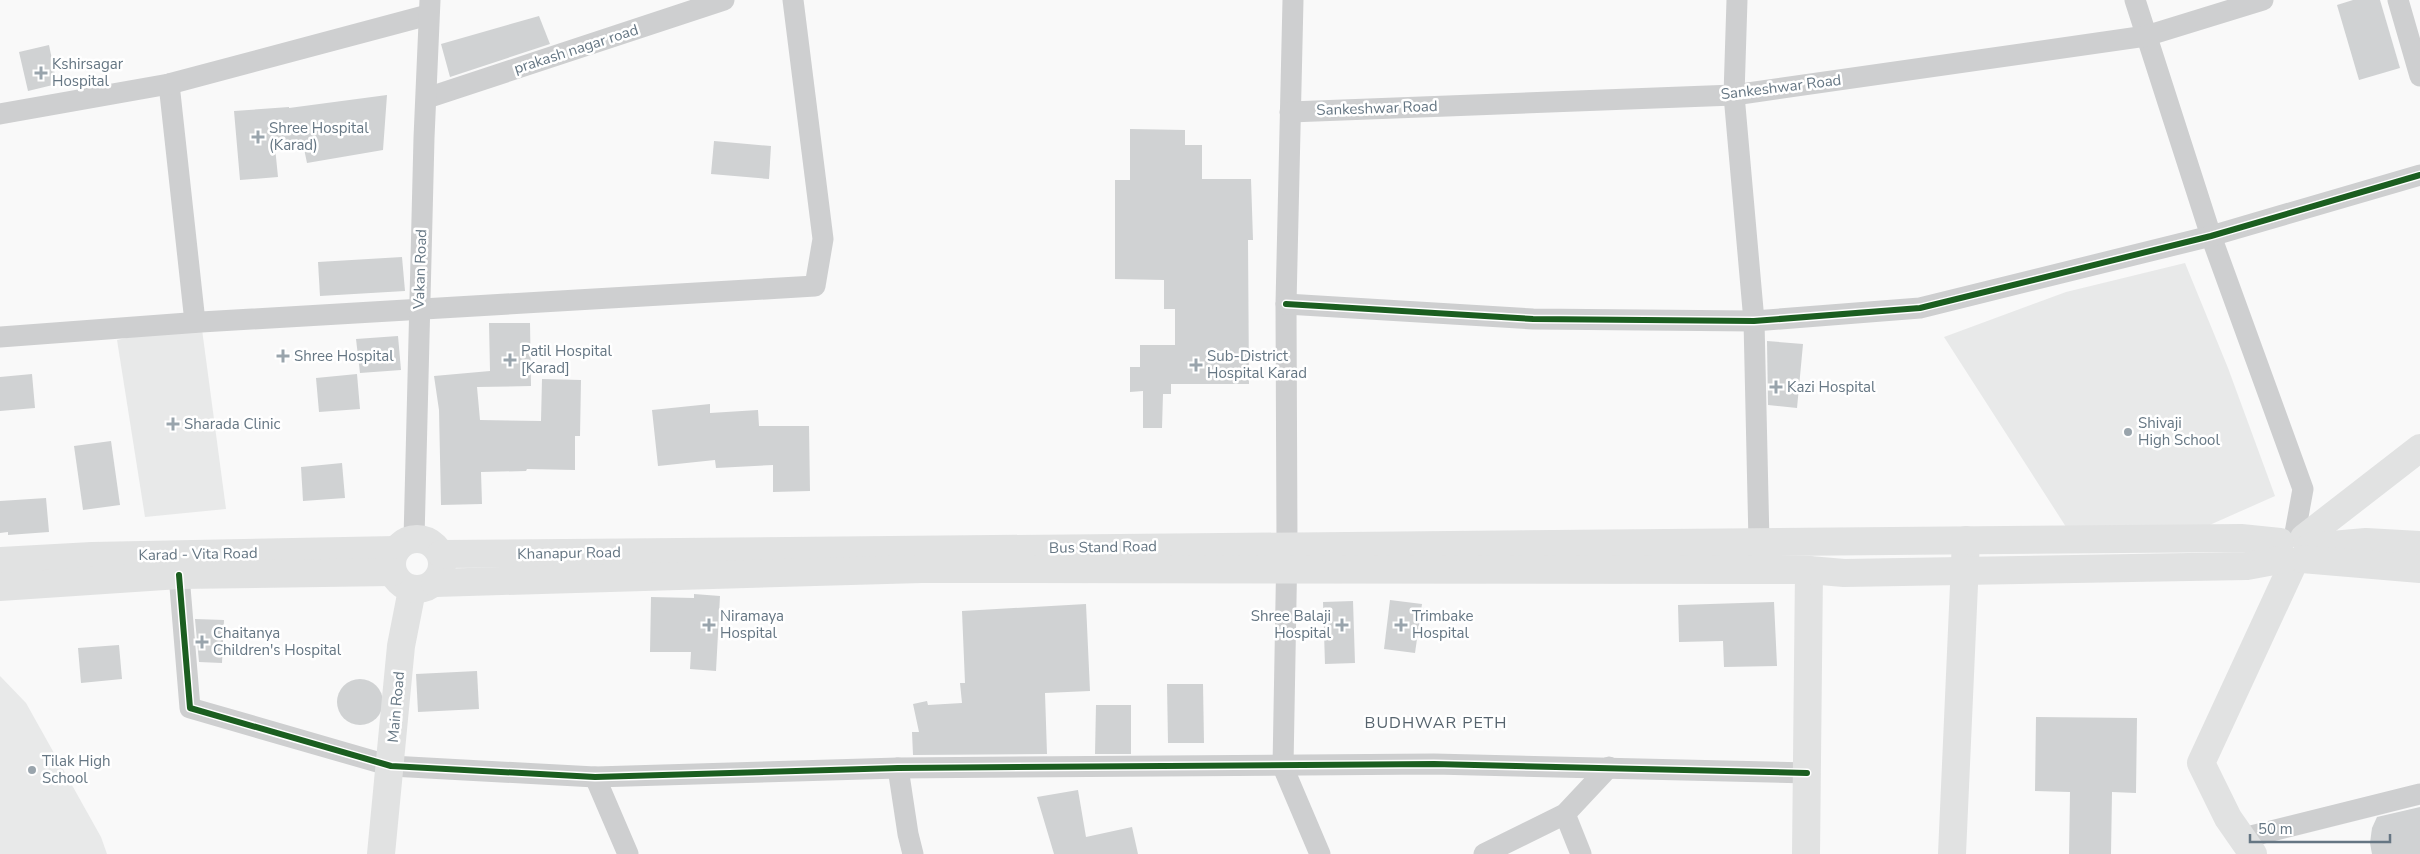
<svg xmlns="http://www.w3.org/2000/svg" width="2420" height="854" viewBox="0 0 2420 854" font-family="'Nunito Sans',sans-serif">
<rect width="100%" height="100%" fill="#f9f9f9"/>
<g fill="#e8e9e9">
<polygon points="2185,263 2228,368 2275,496 2187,535 2068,530 1944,337 2066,292"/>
<polygon points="201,322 226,509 145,517 117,340"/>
<polygon points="0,676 26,703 101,837 107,854 0,854"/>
</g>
<g fill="#d0d2d3">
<polygon points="2353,0 2380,0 2400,68 2359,80 2337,5"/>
<polygon points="539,16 550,44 450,77 441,44"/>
<polygon points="49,45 57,84 28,91 19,52"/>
<polygon points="387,95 383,150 307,163 303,144 275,147 278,177 240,180 234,111 289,107 289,108"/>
<polygon points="1130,129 1185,130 1185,145 1202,145 1202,179 1251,179 1253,240 1248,240 1249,384 1171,384 1171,394 1163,394 1162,428 1143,428 1143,391 1130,392 1130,367 1140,367 1140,345 1175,345 1175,309 1164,309 1164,280 1115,279 1115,180 1130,180"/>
<polygon points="714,141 771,146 769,179 711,174"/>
<polygon points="402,257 405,291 320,296 318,262"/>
<polygon points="489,323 530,323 531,386 477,387 480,420 541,421 542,379 581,380 580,436 575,436 575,470 527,469 526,471 481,472 482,504 441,505 439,410 434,376 490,371"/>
<polygon points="398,336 401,370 360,373 356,339"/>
<polygon points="1767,341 1803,344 1797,408 1768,405"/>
<polygon points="32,374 35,408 0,411 0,377"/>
<polygon points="357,374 360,409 319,412 316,378"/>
<polygon points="710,404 710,413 758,410 759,426 809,426 810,491 773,492 773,465 716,468 715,460 658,466 652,410"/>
<polygon points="111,441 120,505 83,510 74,446"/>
<polygon points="342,463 345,498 303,501 301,467"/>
<polygon points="46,498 49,532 8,535 8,532 0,533 0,501"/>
<polygon points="694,594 720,596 716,671 690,669 691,652 650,652 651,597 694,598"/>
<polygon points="1390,600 1422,604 1415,653 1384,649"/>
<polygon points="1353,601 1355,663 1325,664 1323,602"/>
<polygon points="1774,602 1777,666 1724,667 1723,641 1679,642 1678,605"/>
<polygon points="1086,604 1090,691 1045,693 1047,754 913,755 912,732 919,732 913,704 927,701 928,705 962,703 960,683 965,683 962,611"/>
<polygon points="195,619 224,620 222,663 199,662"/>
<polygon points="119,645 122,679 81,683 78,648"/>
<polygon points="477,671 479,709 418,712 416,674"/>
<circle cx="360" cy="702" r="23"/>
<polygon points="1167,684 1203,684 1204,743 1168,743"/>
<polygon points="1096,705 1131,705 1131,754 1095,754"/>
<polygon points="2036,717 2137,718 2136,793 2112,792 2111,854 2069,854 2070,792 2035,791"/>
<polygon points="1078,790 1086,837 1132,827 1138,854 1054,854 1037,797"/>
<polygon points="2420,807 2420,854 2372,854 2370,843 2372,828 2377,817"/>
</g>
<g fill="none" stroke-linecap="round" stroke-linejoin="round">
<g stroke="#cecfd0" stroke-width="21">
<polyline points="1293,0 1286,304 1287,545 1283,767 1320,854"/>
<polyline points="1737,0 1734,95 1754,321 1759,542"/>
<polyline points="2135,0 2211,236 2303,489 2295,533"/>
<polyline points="2398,0 2420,76"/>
<polyline points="169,84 195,322"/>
<polyline points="427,98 724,0"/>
<polyline points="1290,112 1734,95 2146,36 2263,0"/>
<polyline points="0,114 169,84 428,15"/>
<polyline points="1286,304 1533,319 1754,321 1920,308 2211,236 2420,175"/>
<polyline points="0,337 201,322 815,286 823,239 793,0"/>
<polyline points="414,539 424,138 430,0"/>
<polyline points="179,575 190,708 391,766 595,777 898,768 1434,764 1807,773"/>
<polyline points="898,768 908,834 913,854"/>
<polyline points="595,777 628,854"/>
<polyline points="1565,814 1581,854"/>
<polyline points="2243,838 2420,794"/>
<polyline points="1484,854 1565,814 1609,767"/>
</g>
<g stroke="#e1e2e2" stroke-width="28">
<polyline points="381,854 401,646 412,590"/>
<polyline points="1806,854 1809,570"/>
<polyline points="1952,854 1966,540"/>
<polyline points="2253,854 2228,818 2201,763 2294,562"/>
</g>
<polyline stroke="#e1e2e2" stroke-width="28" points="2304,538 2420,448"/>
<g stroke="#e1e2e2" stroke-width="28">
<circle cx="417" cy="564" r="25"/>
<polyline points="2309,547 2366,542 2420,545"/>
<polyline points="441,554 2241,538 2280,542"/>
<polyline points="2302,559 2420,569"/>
<polyline points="0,561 92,556 396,550"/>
<polyline points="435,583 922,569 1809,570 1844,573 2247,566 2285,559"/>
<polyline points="0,587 179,575 392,572"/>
</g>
<g stroke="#fff" stroke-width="9">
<g id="cycleway">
<polyline points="1286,304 1533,319 1754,321 1920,308 2211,236 2420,175"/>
<polyline points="179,575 190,708 391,766 595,777 898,768 1434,764 1807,773"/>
</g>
</g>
<use href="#cycleway" stroke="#1b5e20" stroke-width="6"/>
</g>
<g fill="#99a4ac" stroke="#fff" stroke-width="2">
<path d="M38.5 65.5h5v5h5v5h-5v5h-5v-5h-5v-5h5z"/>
<path d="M255.5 129.5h5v5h5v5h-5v5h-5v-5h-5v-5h5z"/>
<path d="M280.5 348.5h5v5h5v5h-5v5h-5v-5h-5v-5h5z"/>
<path d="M507.5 352.5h5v5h5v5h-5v5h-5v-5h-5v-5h5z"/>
<path d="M1193.5 357.5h5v5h5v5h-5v5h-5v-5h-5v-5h5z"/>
<path d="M1773.5 379.5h5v5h5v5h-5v5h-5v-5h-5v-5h5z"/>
<path d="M170.5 416.5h5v5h5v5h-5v5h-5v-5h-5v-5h5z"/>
<circle cx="2128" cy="432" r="5"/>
<path d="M706.5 617.5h5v5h5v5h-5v5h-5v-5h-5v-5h5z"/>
<path d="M1339.5 617.5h5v5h5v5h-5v5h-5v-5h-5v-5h5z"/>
<path d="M1398.5 617.5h5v5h5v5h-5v5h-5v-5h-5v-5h5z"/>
<path d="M199.5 634.5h5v5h5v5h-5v5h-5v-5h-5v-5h5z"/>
<circle cx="32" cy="770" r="5"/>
</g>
<g text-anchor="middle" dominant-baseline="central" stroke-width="5" stroke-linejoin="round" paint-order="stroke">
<g font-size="15" fill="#657683" stroke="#fff">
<text transform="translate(576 49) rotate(-18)">prakash nagar road</text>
<text transform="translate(1781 87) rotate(-7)">Sankeshwar Road</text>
<text transform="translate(1377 108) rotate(-2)">Sankeshwar Road</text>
<text transform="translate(420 269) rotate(-88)">Vakan Road</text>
<text transform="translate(1103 547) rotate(-1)">Bus Stand Road</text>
<text transform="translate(569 553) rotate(-1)">Khanapur Road</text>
<text transform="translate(198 554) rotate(-1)">Karad - Vita Road</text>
<text transform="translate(396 707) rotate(-85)">Main Road</text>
</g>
<g font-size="15" fill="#657683" stroke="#fff" text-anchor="start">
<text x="52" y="64">Kshirsagar<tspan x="52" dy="17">Hospital</tspan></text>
<text x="269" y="128">Shree Hospital<tspan x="269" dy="17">(Karad)</tspan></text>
<text x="521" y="351">Patil Hospital<tspan x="521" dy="17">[Karad]</tspan></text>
<text x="294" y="356">Shree Hospital</text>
<text x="1207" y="356">Sub-District<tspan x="1207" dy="17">Hospital Karad</tspan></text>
<text x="1787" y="387">Kazi Hospital</text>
<text x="2138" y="423">Shivaji<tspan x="2138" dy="17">High School</tspan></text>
<text x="184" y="424">Sharada Clinic</text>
<text x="720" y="616">Niramaya<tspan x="720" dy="17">Hospital</tspan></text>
<text x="1331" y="616" text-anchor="end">Shree Balaji<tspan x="1331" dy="17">Hospital</tspan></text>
<text x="1412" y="616">Trimbake<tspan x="1412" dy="17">Hospital</tspan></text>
<text x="213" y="633">Chaitanya<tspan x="213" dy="17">Children's Hospital</tspan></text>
<text x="42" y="761">Tilak High<tspan x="42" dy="17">School</tspan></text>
</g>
<g font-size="16" letter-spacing="1" fill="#57646e" stroke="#fff">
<text x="1436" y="723">BUDHWAR PETH</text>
</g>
</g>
<path d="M2250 834v8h140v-8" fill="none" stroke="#657683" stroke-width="2.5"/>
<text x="2258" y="834" font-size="15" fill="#657683" stroke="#ffffff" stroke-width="4" paint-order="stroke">50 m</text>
</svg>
